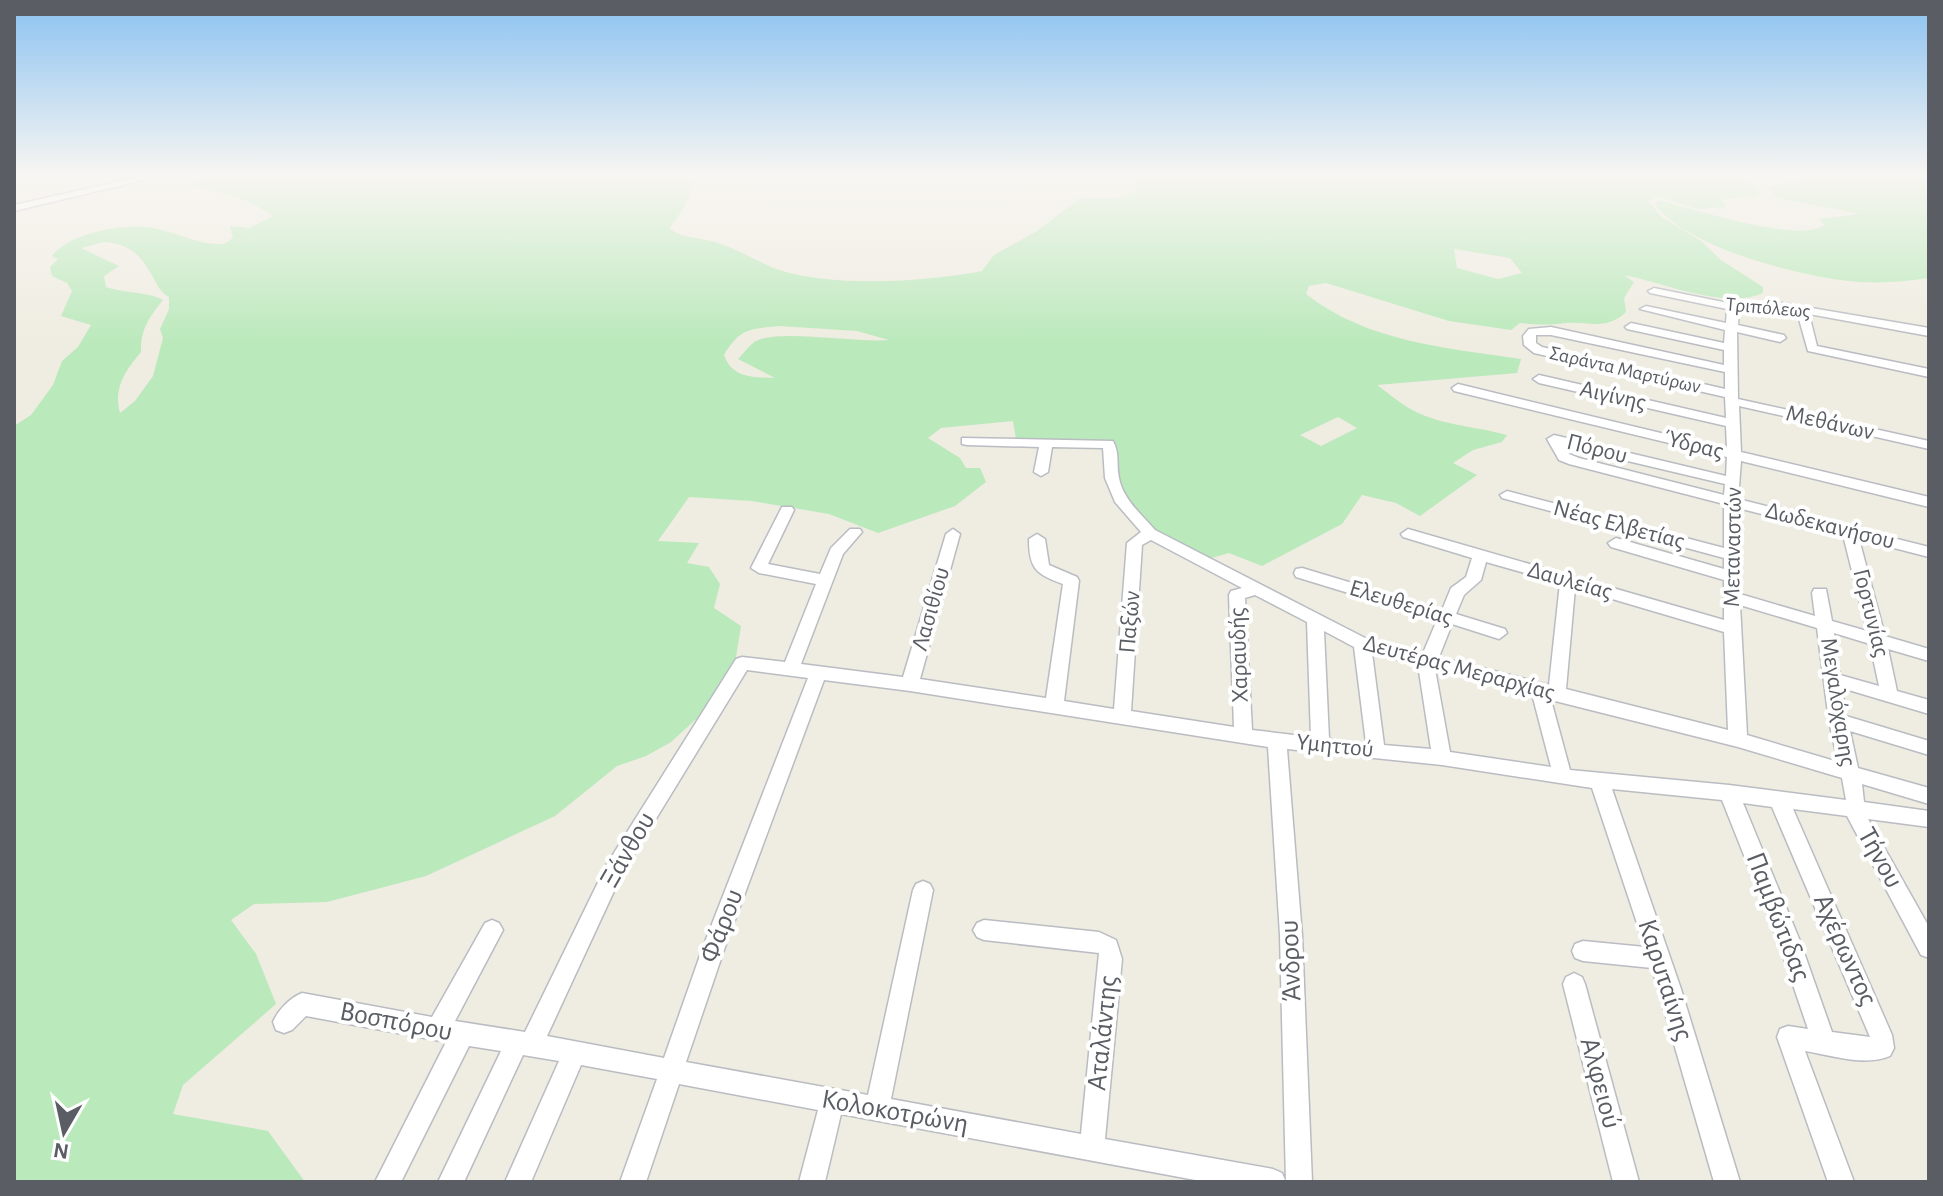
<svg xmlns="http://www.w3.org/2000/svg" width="1943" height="1196" viewBox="0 0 1943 1196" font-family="'Alegreya Sans',sans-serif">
<rect width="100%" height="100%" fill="#efece1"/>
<g fill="#bae9bb" fill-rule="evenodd">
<path d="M214,177h475l4,5c-4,19 -12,32 -24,46 14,11 29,9 46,14 23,7 44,21 67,29 55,16 145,11 200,0l12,-16 43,-24 43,-33h37l19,-7v-10l-7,-4h614l17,15 -2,4 -36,3 4,8 -28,2 -39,-12 -11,4 14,16 39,24 20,19 42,27v6c-39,17 -101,-11 -139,-18l10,7 -10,16 2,14c-20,19 -36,9 -61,11 -16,2 -28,2 -45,0l-9,7 -62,-9 -123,-38 -17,3 -3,8c61,48 141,54 215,65l-4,14 -140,12c7,5 23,18 30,22 29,18 68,19 100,28l-5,7 -29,8 -20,13 24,12 -57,41 -24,-13 -34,-8 -20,29 -80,42 -33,-13 -21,6c-35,-19 -82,-38 -90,-81 -3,-13 0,-25 -5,-37l-97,-2 -3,-18 -72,7 -13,10 32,20 6,10h14l6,14 -31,24 -77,27 -49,-19 -77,-13 -63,-4 -31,44 41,2 -12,20 22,4 11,17 -6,24 27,18 -5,31 -31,54 -34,31 -25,14 -29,10 -62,50 -129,60 -99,26 -73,2 -23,16 25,34 20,50 -93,81 -10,29 95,17 37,51h-291v-756l17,-11 22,-30 9,-24 16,-14 13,-22 -30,-9 11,-25 -5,-8 -15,-7 -2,-9 8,-8 -6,-3c18,-24 76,-34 105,-27 24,5 41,16 67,15l9,-6 -3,-12 19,2 24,-12c-26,-19 -57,-25 -89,-31zM104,242c26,2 37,13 49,35 5,9 7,15 16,20v12l-9,20 3,9 -10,38 -18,25 -15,12c-7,-25 5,-42 21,-61 -1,-22 9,-36 22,-52 -13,-8 -40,-7 -57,-13l-2,-11 15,-10 -38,-18zM1454,249l56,9 12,15 -24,6 -41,-11zM779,326l78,5 32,9c-33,3 -108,-11 -133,1 -6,3 -13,13 -18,18l37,19c-20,-1 -43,1 -51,-23 16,-27 26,-26 55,-29zM1338,417l19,11 -36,18 -21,-11z"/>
<path d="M1800,177h117l12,5v96c-27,4 -54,6 -81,3 -52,-6 -163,-34 -193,-77l3,-4c34,8 139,44 167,25l-6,-6 41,-5 -82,-16 -11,-11 39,-8z"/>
</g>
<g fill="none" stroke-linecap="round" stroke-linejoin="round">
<g stroke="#b9bcc2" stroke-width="3">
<g id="minor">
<polygon points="139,177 157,177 14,211 14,205"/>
<path d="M1654,288l79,16 49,-1 147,25v8l-120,-22 8,32 112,23v8l-121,-26 -11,-39 -15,-3 -43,1 -1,15 46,10 2,3 -6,4 -43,-10 1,67 191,42v8l-190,-43 2,46 188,45v10l-188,-46 -3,38 191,48v10l-70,-18 26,97 44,13v12l-41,-12 9,42 32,9v14l-87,-26 4,28 83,25v14l-79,-24 8,37 71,20v16l-67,-20 2,18 65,9v16l-61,-8 61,108v31l-8,-3 -74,-139 -54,-7 99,226 2,13 -4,8c-25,11 -59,-1 -85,-5l49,131h-26l-51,-145 3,-8 8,-3 20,3 -30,-88 -56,-141 -110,-11 69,200 59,193h-26l-62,-214 -69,-7 -8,-3 -3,-7 3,-7 8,-3 62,6 -53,-159 -150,-23 -155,-16 15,186 10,247h-26l-6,-247 -12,-188 -358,-56 -86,-11 -99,267 -39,115 182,33 45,-205 3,-6 7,-3 7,3 3,6 -42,209 190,35 18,-181 -115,-13 -7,-3 -4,-7 4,-7 7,-3 115,12 17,8 6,19 -17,180 168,30 9,4 4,9h-80l-365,-68 -16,68h-26l19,-72 -139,-26 -33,98h-26l37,-103 -76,-14 -50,117h-26l54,-121 -36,-6 -59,127h-26l63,-131 -32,-5 -68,136h-26l71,-140 -140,-26 -14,14 -8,3 -8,-3 -3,-8c5,-12 17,-24 29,-29l130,24 53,-94 7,-3 7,3 4,7 -48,91 70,11 82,-168 129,-205 6,-2 43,5 31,-78 -57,-11 -8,-5 31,-61h10l2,3 -26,54 52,10 11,-26 19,-19h10l2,3 -19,22 -42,110 102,13 43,-143 7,-5 7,5 -40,145 126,19 17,-114c-27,-10 -34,-15 -34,-45l8,-5 8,5 4,26 28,12 2,4 -15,120 50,8 13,-166 14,-11 -26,-30 -10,-24 -2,-30 -51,-1 -4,25 -7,4 -7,-4 5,-25 -72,-2 -5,-1v-6l151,3c7,13 3,23 6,37 4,21 22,36 36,52l212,109 56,14 14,-33 -141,-43 -2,-4 2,-4 6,-1 140,42 9,-22 15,-11 6,-19 -69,-21 -2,-3 7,-5 316,91v-40l-113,-33 -3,-4 8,-5 108,31v-11l-222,-60 -2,-3 7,-4 217,57v-44l-155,-40 -10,-4 -12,-21 7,-4 172,41 1,-19 -273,-66 -2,-3 6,-4 269,65 -1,-23 -187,-43 -6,-4 6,-4 187,43 -1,-21 -191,-44 -10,-8 -1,-9 6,-7 22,-2 173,38v-15l-97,-21 -2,-2 6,-4 93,20 1,-13 -85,-21 6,-3 80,17 1,-14 -77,-16 -2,-2zM1536,335h15l174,37v17l-183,-42 -6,-4zM1564,446l161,38 -1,11 -145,-37 -10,-4zM1738,508l105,27 24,96 -35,-10 -6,-32h-12l-2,4 3,23 -75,-22zM1151,540l91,48 -11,3 -2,4 5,132 -103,-16 11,-166zM1486,562l74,21 -11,102 -110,-28 13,-33 47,15 8,-6 -2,-4 -49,-15 8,-19 17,-15zM1575,588l149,44 4,98 -162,-41zM1255,595l52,27 4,115 -59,-7 -7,-132zM1740,605l77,23 12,93 9,41 -91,-27zM1324,631l30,16 12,96 -37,-4zM1834,633l36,11 9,42 -39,-11zM1372,653l46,12 13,84 -47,-4zM1435,669l97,25 19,73 -101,-15zM747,670l61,8 -105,269 -39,111 -117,-22 74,-160zM1551,700l187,47 104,31 4,22 -117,-15 -159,-15zM1743,803l29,4 98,230 -38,-5 -32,-91z"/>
<polygon points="1574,973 1582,977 1585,984 1639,1182 1613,1182 1563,984 1566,977"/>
</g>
</g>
<use href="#minor" fill="#fff" fill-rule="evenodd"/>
</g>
<linearGradient id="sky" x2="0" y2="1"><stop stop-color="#8bc2f1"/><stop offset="0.51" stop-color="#f8f6f2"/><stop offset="1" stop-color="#f8f6f2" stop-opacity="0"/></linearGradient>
<rect width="1943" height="344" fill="url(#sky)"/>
<g text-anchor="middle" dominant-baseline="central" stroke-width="8" stroke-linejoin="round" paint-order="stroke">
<g font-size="20" fill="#5a5e64" stroke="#fff">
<text transform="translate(1768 308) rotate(5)">Τριπόλεως</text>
<text transform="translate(1625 370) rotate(13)">Σαράντα Μαρτύρων</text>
</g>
<g font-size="24" fill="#5a5e64" stroke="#fff">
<text transform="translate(1613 396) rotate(13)">Αιγίνης</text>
<text transform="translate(1830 423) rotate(13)">Μεθάνων</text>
<text transform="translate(1694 445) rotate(14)">Ύδρας</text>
<text transform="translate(1597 449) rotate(14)">Πόρου</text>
<text transform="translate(1619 525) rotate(15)">Νέας Ελβετίας</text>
<text transform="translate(1830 526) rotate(14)">Δωδεκανήσου</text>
<text transform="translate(1733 547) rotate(-89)">Μεταναστών</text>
<text transform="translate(1570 581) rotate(16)">Δαυλείας</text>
<text transform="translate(1401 603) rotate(17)">Ελευθερίας</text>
<text transform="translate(931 609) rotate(-74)">Λασιθίου</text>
<text transform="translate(1871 613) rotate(76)">Γορτυνίας</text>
<text transform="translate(1130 622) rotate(-85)">Παξών</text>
<text transform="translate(1239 655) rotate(-92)">Χαραυδής</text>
<text transform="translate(1459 668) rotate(15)">Δευτέρας Μεραρχίας</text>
<text transform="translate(1838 702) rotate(81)">Μεγαλόχαρης</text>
<text transform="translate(1335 746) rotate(6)">Υμηττού</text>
</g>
<g font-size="28" fill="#5a5e64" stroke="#fff">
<text transform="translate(628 850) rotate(-60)">Ξάνθου</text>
<text transform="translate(1880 858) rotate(61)">Τήνου</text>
<text transform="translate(1778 917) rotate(69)">Παμβώτιδας</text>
<text transform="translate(722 926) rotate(-69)">Φάρου</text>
<text transform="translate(1845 950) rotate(66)">Αχέρωντος</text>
<text transform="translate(1291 961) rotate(-92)">Άνδρου</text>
<text transform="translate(1665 980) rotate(72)">Καρυταίνης</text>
<text transform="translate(396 1022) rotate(11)">Βοσπόρου</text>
<text transform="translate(1103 1033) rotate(-84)">Αταλάντης</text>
<text transform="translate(1600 1083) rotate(75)">Αλφειού</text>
<text transform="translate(895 1112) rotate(10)">Κολοκοτρώνη</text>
</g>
</g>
<rect width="1943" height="1196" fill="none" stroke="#5a5e64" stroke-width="32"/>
<g transform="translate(64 1132) rotate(189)" stroke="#ffffff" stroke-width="6" paint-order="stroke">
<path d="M0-6L14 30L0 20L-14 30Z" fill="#5a5e64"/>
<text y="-12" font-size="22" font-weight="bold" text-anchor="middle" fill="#5a5e64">N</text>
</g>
</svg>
